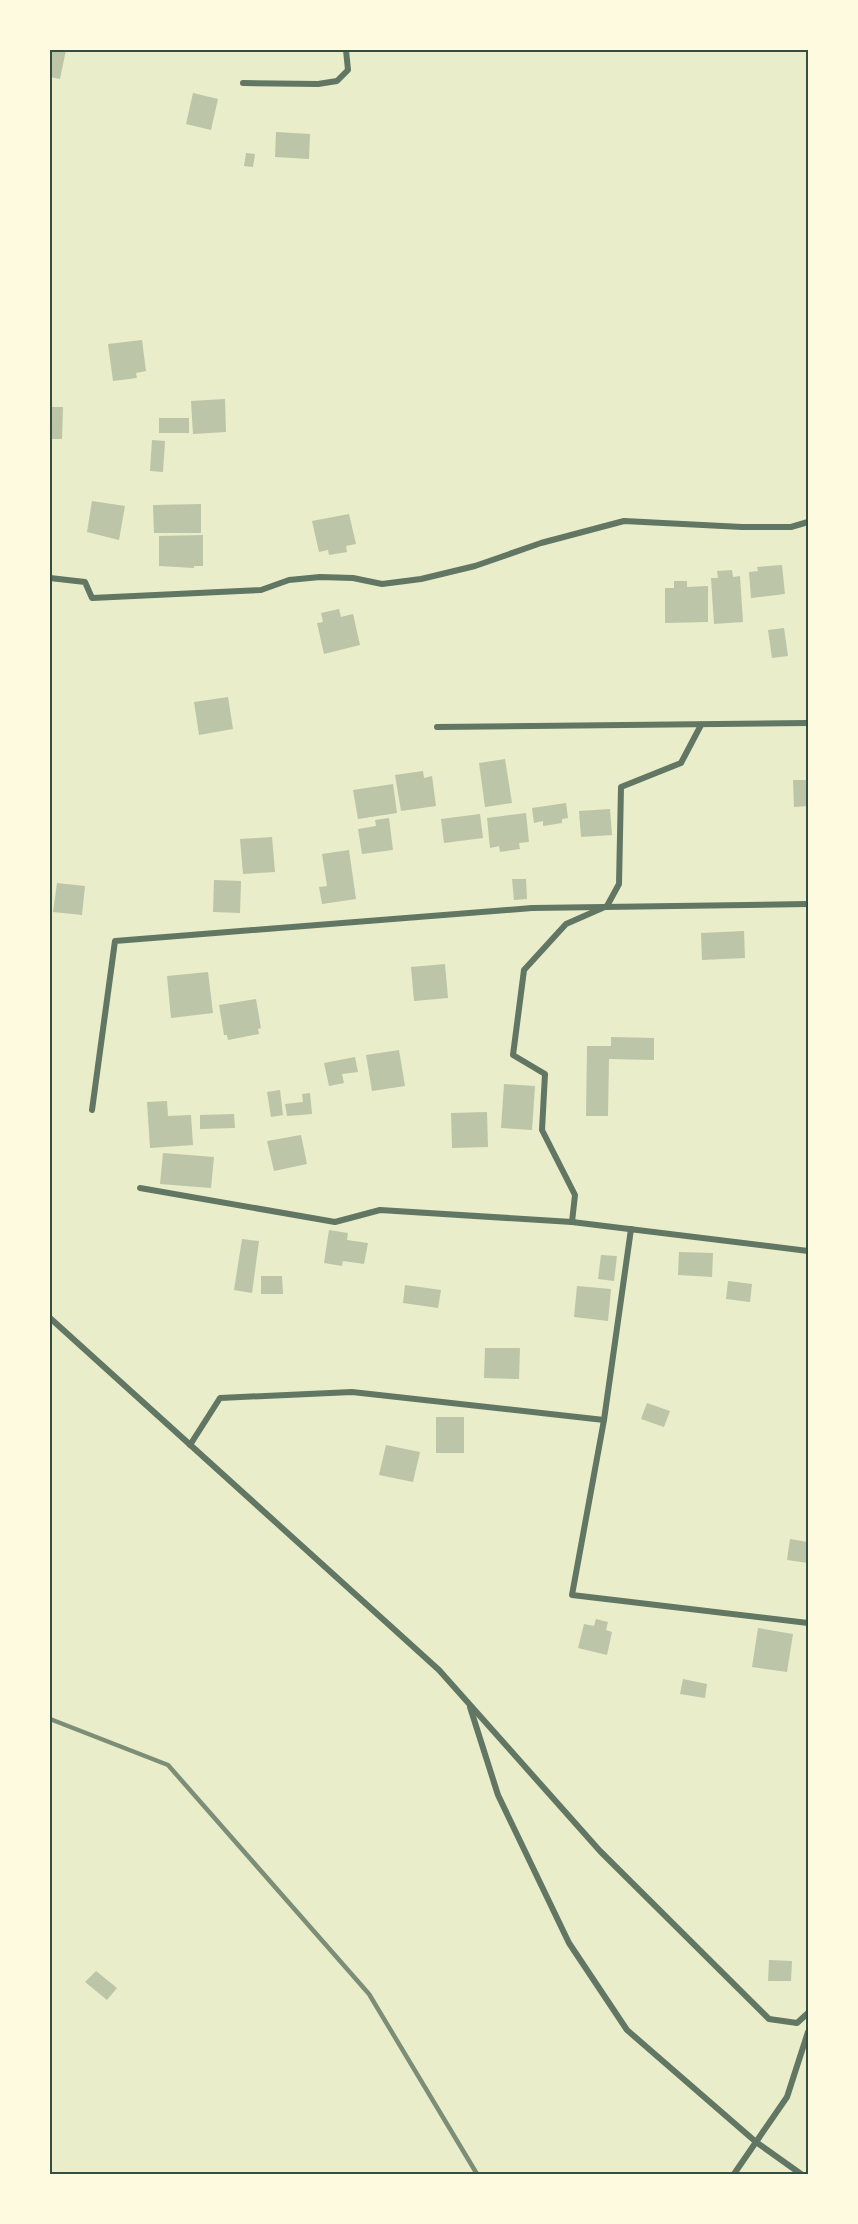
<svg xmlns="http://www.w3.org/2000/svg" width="858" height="2224" viewBox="0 0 858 2224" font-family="'Public Sans',sans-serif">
<rect width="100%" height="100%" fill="#e9edc9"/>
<g fill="#bcc5a7">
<polygon points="50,50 66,50 60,79 50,77"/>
<polygon points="193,93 218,99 211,130 186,124"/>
<polygon points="276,132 310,134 309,159 275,157"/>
<polygon points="246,153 255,154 253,167 244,166"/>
<polygon points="142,340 146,371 136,373 137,378 113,381 108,344"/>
<polygon points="225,399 226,432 193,434 191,401"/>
<polygon points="50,407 63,407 62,439 50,439"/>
<rect x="159" y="418" width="30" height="15"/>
<polygon points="152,440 165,441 163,472 150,471"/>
<polygon points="92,501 125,506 119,540 87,532"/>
<polygon points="201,504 201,533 154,533 153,505"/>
<polygon points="349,514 356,544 346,546 347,552 329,555 328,550 319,552 312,521"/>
<polygon points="203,535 203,566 194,566 194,568 159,566 159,536"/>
<polygon points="782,565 785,594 751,598 749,572 758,571 757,567"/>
<polygon points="732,570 733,577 740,576 743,622 714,624 711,578 718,578 717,571"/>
<polygon points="674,581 687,581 687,587 708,586 708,622 665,623 665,588 674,588"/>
<polygon points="339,609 341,617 353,614 360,645 324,654 317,623 323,622 321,613"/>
<polygon points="784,628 788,656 772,658 768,630"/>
<polygon points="228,697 233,729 199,735 194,702"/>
<polygon points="505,759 512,803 485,807 479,763"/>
<polygon points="423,771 424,778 432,776 436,806 401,811 395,775"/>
<polygon points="793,780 808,780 808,806 794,807"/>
<polygon points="393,784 397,813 358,819 353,790"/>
<polygon points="566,803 568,818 562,819 562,823 543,826 543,821 534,823 532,808"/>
<polygon points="610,809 612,835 581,837 579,811"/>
<polygon points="526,813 529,842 519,843 520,849 500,852 499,846 490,848 487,818"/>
<polygon points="480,814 483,838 444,843 441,819"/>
<polygon points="389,818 393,850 362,854 358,829 376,826 375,820"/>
<polygon points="272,837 275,872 243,874 240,839"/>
<polygon points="349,850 356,899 322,904 319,887 327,886 322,854"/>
<polygon points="512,879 526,879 527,899 514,900"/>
<polygon points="214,880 241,881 240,913 213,912"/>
<polygon points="57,883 85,886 82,915 53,912"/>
<polygon points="744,931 745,958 702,960 701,933"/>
<polygon points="445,964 448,998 414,1001 411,967"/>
<polygon points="208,972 213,1013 171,1018 167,976"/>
<polygon points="256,999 261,1028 258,1029 259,1034 228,1040 227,1035 224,1035 219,1005"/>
<polygon points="611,1037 654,1038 654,1060 609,1059 608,1116 586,1116 587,1046 611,1046"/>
<polygon points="399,1050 405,1086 372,1091 366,1055"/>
<polygon points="355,1057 358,1072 342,1074 344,1083 329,1086 324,1063"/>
<polygon points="504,1084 535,1086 532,1130 501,1128"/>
<polygon points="280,1090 283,1115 271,1117 267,1092"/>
<polygon points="310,1093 312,1114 287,1116 285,1104 303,1102 302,1094"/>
<polygon points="167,1101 168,1116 191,1115 193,1145 150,1148 147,1102"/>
<polygon points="487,1112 488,1147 452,1148 451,1113"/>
<polygon points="234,1114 235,1128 200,1129 200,1115"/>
<polygon points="301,1135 307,1164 274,1171 267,1141"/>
<polygon points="163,1153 214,1157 211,1188 160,1184"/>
<polygon points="329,1230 348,1233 347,1240 368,1243 364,1264 343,1261 342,1266 324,1263"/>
<polygon points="242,1239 259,1241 252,1293 234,1290"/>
<polygon points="679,1252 713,1253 712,1277 678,1275"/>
<polygon points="601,1255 617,1256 614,1281 598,1279"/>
<polygon points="261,1276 282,1276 283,1294 261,1294"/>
<polygon points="728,1281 752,1284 750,1302 726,1299"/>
<polygon points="405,1285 441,1290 438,1308 403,1303"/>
<polygon points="577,1286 611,1289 608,1321 574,1317"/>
<polygon points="485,1348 520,1348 519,1379 484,1378"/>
<polygon points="647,1403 670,1411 664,1427 641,1419"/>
<rect x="436" y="1417" width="28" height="36"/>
<polygon points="386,1445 420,1452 413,1482 379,1475"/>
<polygon points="790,1539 808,1542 808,1563 787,1560"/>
<polygon points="596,1619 608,1622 606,1630 612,1632 607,1655 578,1648 584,1624 594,1626"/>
<polygon points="758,1628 793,1634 787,1672 752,1667"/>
<polygon points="683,1679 707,1684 705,1698 680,1694"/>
<polygon points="769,1960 792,1961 791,1981 768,1981"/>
<polygon points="96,1971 117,1988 107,2000 85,1982"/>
</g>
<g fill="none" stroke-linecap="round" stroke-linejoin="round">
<g stroke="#617663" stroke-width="6">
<polyline points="243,83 318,84 337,81 348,70 346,50"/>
<polyline points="50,578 85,582 92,598 261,590 289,580 320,577 353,578 382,584 421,579 475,566 541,543 624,521 742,527 791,527 808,522"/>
<polyline points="437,727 808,723"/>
<polyline points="92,1110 115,941 532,908 808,904"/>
<polyline points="140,1188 335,1222 380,1210 572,1222 808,1251"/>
<polyline points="572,1222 575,1195 542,1130 545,1074 513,1055 524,970 566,924 607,906 619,884 621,787 681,763 701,725"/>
<polyline points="631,1229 604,1420 572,1595 808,1623"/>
<polyline points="50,1318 439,1670 600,1851 769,2019 797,2023 808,2013"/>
<polyline points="190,1445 220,1398 352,1392 604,1420"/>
<polyline points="470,1707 498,1795 569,1943 627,2030 756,2142 801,2174"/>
<polyline points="734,2174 787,2097 808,2032"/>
</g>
<polyline stroke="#7c8e77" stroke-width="4.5" points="50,1719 168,1765 369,1994 477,2174"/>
</g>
<rect width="858" height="2224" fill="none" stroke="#fefae0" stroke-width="102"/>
<rect x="51" y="51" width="756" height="2122" fill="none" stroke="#344e41" stroke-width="2"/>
</svg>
